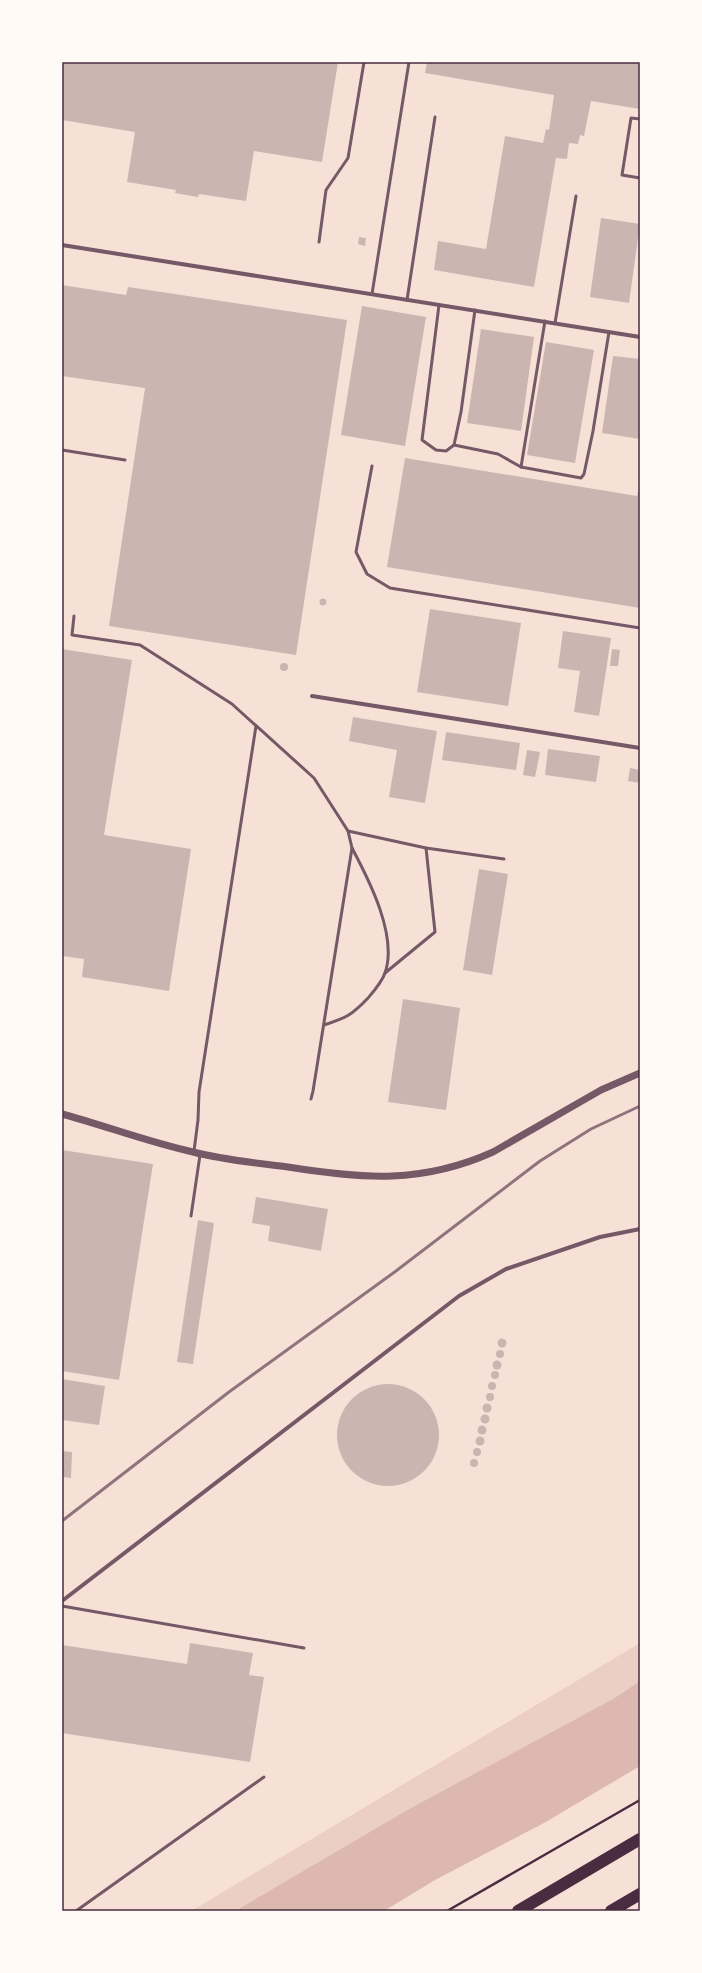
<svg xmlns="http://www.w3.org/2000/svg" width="702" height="1973" viewBox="0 0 702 1973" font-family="Manrope,sans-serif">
<rect width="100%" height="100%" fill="#f7e1d7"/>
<polygon fill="#ebcfc5" points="640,1643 640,1681 613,1699 409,1809 235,1911 191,1911"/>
<polygon fill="#dcb8b0" points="640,1681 640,1766 544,1823 435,1880 384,1911 235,1911 409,1809 613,1699"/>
<g fill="#ccb4b1">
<polygon points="62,62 338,62 322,162 254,151 246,201 199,194 198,197 175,193 176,190 127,182 135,132 62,120"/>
<polygon points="427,62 640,62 640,109 591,101 584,136 580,135 578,144 569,143 567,159 556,158 534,287 434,270 438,241 486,249 505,136 543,143 546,129 549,130 554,95 425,73"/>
<polygon points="601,218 640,224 629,303 590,297"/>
<polygon points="359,237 366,238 365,246 358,244"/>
<polygon points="62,285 126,295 128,287 347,320 296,655 109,626 145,388 62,376"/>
<polygon points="362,306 426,317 405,446 341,435"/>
<polygon points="481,329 534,337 521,431 467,423"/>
<polygon points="546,342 594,350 575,463 527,455"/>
<polygon points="613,356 640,359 640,439 602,433"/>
<polygon points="405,458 637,496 640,482 640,608 387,567"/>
<circle cx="323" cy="602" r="3.5"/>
<polygon points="430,609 521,623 508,706 417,692"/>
<polygon points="563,631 611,638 599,716 574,712 580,671 558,668"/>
<polygon points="62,649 132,660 104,835 191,849 169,991 82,977 84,959 62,956"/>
<polygon points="612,649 620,650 618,666 610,666"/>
<circle cx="284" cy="667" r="4"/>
<polygon points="353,717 437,731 425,803 389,797 397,750 349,741"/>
<polygon points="446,732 520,743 516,770 442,760"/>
<polygon points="548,749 600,756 596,782 545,775"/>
<polygon points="527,750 540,752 535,777 523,775"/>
<polygon points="630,768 640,770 640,783 628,781"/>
<polygon points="479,869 508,874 492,975 463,970"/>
<polygon points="403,999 460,1008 446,1110 388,1102"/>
<polygon points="62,1150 153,1164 119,1380 62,1371"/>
<polygon points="256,1197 328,1209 321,1251 268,1241 270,1226 252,1223"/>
<polygon points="198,1220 214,1223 193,1364 177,1362"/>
<circle cx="502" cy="1343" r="4.5"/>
<circle cx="500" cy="1354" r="4"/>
<circle cx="497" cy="1365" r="4.5"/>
<circle cx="495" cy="1375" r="4"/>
<polygon points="62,1379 105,1386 99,1425 62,1420"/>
<circle cx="492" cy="1386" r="4"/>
<circle cx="388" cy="1435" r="51"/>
<circle cx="490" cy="1397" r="4"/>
<circle cx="487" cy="1408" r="4.5"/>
<circle cx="485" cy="1419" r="4.5"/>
<circle cx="482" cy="1430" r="4.5"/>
<circle cx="480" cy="1441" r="4.5"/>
<circle cx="477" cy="1452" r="4"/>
<polygon points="62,1451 72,1452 71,1478 62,1477"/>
<circle cx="474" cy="1463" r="4"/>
<polygon points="190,1643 253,1653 249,1675 264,1677 250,1762 62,1733 62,1645 187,1664"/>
</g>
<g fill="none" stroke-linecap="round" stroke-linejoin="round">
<polyline stroke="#4a2c40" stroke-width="2.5" points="447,1911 640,1800"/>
<g stroke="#755966" stroke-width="3">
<polyline points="640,119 631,118 622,175 640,178"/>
<polyline points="319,242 326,190 348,158 364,62"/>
<polyline points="372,294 409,62"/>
<polyline points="407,300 435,117"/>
<polyline points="439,305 422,440 436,450 446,451 454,445 461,412 475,310"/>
<polyline points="555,323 576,196"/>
<polyline points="454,445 498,454 521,467 581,478 584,474 593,431 609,332"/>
<polyline points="62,450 125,460"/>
<polyline points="372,466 356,552 367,574 390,588 640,628"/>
<polyline points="521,467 545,321"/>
<polyline points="74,616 72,635 140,645 232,704 314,778 348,831 352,848 313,1091 311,1099"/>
<polyline points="348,831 426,848 504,859"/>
<polyline points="385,973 435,932 426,848"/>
<path d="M324,1025c22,-7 28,-10 44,-27 6,-7 14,-16 17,-25 13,-37 -16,-93 -33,-125"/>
<polyline points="194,1151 198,1120 199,1092 256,726"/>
<polyline points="191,1216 200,1155"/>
<polyline points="62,1606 304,1648"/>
<polyline points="76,1911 264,1777"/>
</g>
<g stroke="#755966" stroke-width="4">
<polyline points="62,245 640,337"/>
<polyline points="312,696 640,748"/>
<polyline points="62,1601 459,1296 506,1269 600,1237 640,1229"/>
</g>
<path stroke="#755966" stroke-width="7" d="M62,1114c44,12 86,28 131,38 31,8 64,11 95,15 75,12 134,17 205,-15l108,-62 39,-17"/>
<g stroke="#4a2c40" stroke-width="12">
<polyline points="518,1911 640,1839"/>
<polyline points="611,1911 640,1894"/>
</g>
<polyline stroke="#8f747c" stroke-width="3" points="62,1521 229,1392 396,1271 540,1161 591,1129 640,1106"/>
</g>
<rect width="702" height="1973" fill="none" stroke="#fffaf5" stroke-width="126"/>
<rect x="63" y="63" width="576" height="1847" fill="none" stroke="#4a2c40" stroke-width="1.5"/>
</svg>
